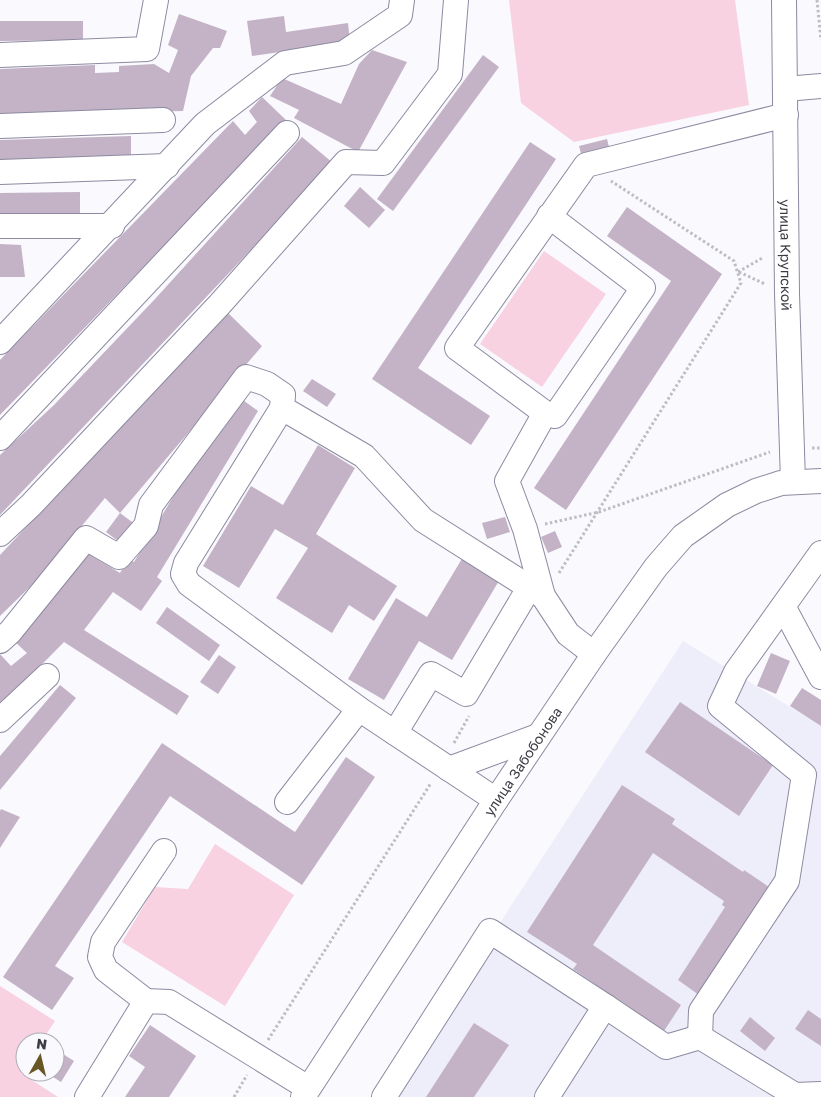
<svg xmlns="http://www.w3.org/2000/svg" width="821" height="1097" viewBox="0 0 821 1097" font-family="'Golos Text',sans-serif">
<rect width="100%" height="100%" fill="#f9f9fe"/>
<polygon fill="#eeedfa" points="683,641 821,726 821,1097 387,1097"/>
<g fill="#f8d2e0">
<polygon points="509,0 735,0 749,105 574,142 521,103"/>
<polygon points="544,251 606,294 542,387 480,344"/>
<polygon points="215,844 294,895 225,1006 122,942 155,887 188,889"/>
<polygon points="0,986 55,1021 41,1042 25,1042 25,1067 21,1073 58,1097 0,1097"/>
</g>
<g fill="#c4b3c6">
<polygon points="179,14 227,31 220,48 213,48 191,76 183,111 0,115 0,69 95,65 95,73 119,72 119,66 154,64 169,73 178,50 168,45"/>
<polygon points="284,16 286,32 348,23 350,42 252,56 247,21"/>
<polygon points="0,21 83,21 83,40 0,41"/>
<polygon points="372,50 407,62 358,152 294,118 299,110 270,96 282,78 341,104 359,64"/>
<polygon points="483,55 499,67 393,211 377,199"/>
<polygon points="262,97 286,120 0,415 0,360 233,121 245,135 257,122 249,111"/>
<polygon points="131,136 131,158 0,162 0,140"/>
<polygon points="302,137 333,163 0,515 0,455 54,405 155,299"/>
<polygon points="607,139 611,155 583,161 579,146"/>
<polygon points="530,142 556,159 418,368 490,416 471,445 372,379"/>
<polygon points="360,187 385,210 369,228 344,206"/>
<polygon points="80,192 80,216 0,217 0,193"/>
<polygon points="627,207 722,274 566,510 534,488 671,281 607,236"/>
<polygon points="0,244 21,245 25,277 0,277"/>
<polygon points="228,313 262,346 120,513 105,498 36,581 0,616 0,555"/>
<polygon points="312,379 336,394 327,407 303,391"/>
<polygon points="240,398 258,411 157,577 162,581 141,611 113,592 84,630 189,696 177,715 64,642 0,707 0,654 11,666 27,653 14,641 85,552 120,573 128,559 134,562 191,467"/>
<polygon points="318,445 355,468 316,534 397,586 374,621 349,605 332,633 276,598 308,548 275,529 239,588 203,566 251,486 283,505"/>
<polygon points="120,513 136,525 122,544 106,532"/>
<polygon points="505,517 510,532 487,539 482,523"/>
<polygon points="555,531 562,547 548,553 541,537"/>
<polygon points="463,557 500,579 452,660 419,641 384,700 348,679 396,598 427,617"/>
<polygon points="167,607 220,645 209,661 156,623"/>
<polygon points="771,653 790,661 776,694 757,686"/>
<polygon points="219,655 236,667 218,694 200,682"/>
<polygon points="60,685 76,698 0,790 0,756"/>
<polygon points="802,688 821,700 821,726 790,706"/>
<polygon points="680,702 773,765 739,816 645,752"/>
<polygon points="162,743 295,832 346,757 375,777 302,885 170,796 55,966 74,978 52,1010 3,977"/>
<polygon points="622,785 675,819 672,824 743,872 744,870 772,889 699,995 678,980 725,907 722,905 724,901 653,853 593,945 681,1005 664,1031 573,969 577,964 527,932"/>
<polygon points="1,809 20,817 0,848 0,811"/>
<polygon points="808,1010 821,1019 821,1046 795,1029"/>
<polygon points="750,1017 775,1038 765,1051 740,1031"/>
<polygon points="474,1023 509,1045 474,1097 426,1097"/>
<polygon points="150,1025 196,1056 169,1097 125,1097 145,1067 129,1056"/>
<polygon points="55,1049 74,1061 61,1082 45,1072 55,1072"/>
</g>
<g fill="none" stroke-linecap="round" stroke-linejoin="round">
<g stroke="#8c8aa0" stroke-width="26">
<g id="minor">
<path id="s1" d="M784,0l3,294 6,188"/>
<polyline points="0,55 147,49 156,0"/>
<polyline points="786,89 821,86"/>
<polyline points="0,126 163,120"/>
<polyline points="0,172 167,166"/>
<polyline points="549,216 643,288 555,416 545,413 457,348 586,165 786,115"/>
<polyline points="0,226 112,226"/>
<polyline points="0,342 205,124 285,63 344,53 400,15 402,0"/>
<polyline points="282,408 364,456 423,520 543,596"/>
<polyline points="545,413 507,481 525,529 543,596 568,634 594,654"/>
<polyline points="0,438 287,133"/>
<polyline points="0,534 31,505 220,304 346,162 383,163 450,74 456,0"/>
<polyline points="784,608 821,677"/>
<polyline points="0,641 10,632 86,538 119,557 146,526 151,505 246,377 267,384 283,395 282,408 186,563 183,574 189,584 359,709 496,800"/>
<polyline points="0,720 47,676"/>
<polyline points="395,733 431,674 466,694 529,588"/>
<polyline points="449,769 538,736"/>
<polyline points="287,802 359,709"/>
<polyline points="146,1001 106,970 100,957 103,942 164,851"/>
<polyline points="700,1037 701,1011 787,881 804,775 720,706 736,672 821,553"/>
<polyline points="87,1097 146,1001 169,1002 308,1088"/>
<path id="s2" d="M303,1097l193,-297 98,-146 62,-87 27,-31 44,-31 29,-14 25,-8 40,-2"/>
<polyline points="384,1097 490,931 605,1006"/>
<polyline points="547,1097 605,1006 666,1047 700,1037 795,1095 821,1094"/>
</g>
</g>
<g stroke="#bdbdc3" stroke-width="3" stroke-dasharray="2.5 2.5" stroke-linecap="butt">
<polyline points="817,0 821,40"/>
<polyline points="738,272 764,257"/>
<polyline points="739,272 765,284"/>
<polyline points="812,448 821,448"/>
<polyline points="545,524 599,512 770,452"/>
<polyline points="559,573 741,283 734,261 611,181"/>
<polyline points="454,743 469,716"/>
<polyline points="268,1040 431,783"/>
<polyline points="234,1097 247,1075"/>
</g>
<use href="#minor" stroke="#fff" stroke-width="24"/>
</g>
<g text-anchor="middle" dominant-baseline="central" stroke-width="5" stroke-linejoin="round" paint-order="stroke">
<g font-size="14" fill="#3d3c45" stroke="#f9f9fe">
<text stroke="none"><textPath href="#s1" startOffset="255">улица Крупской</textPath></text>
<text stroke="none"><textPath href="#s2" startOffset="401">улица Забобонова</textPath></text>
</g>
</g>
<g transform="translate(40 1057) rotate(8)"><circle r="24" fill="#f9f9fe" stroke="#aeadb4"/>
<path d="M0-4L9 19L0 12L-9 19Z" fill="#675725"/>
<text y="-8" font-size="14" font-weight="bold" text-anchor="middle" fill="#3d3c45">N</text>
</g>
</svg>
